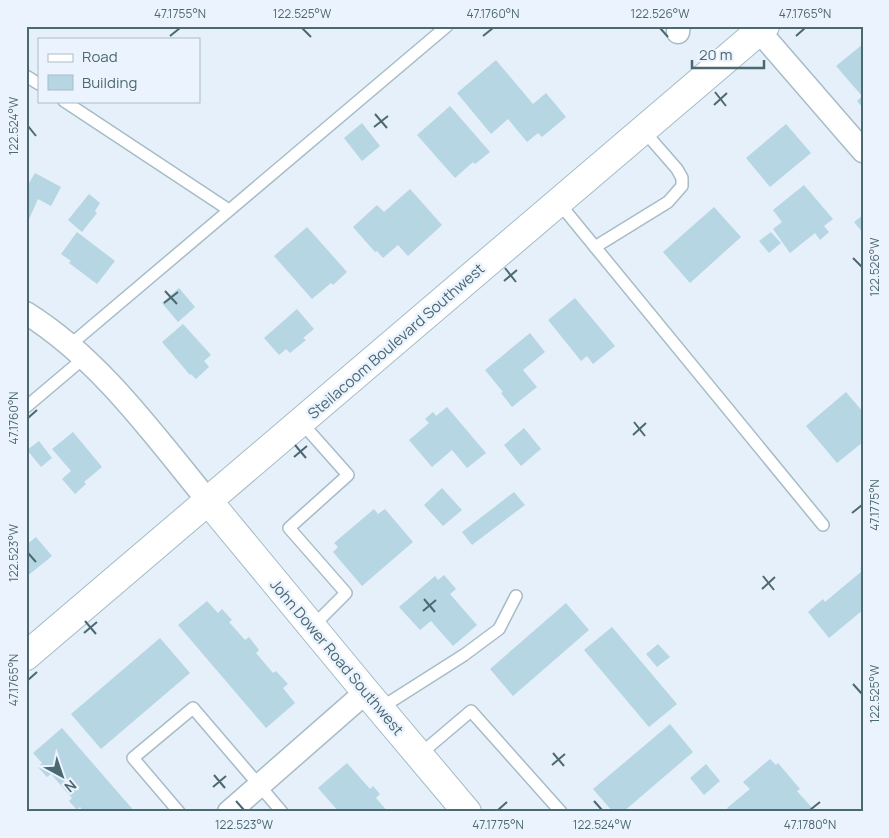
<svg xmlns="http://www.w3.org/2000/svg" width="889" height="838" viewBox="0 0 889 838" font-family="Manrope,sans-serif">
<rect width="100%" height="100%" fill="#e5f0fa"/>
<g fill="#b6d6e4">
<polygon points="863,44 863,108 857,101 862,96 836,66"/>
<polygon points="496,60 533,104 546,93 566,117 542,137 538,133 527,142 508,119 491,134 457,93"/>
<polygon points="450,106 490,152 475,164 473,162 455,178 417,135"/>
<polygon points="362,123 380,146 362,161 344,138"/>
<polygon points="786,124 811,153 770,187 746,158"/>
<polygon points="35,173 61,187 51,206 38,199 26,226 26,188"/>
<polygon points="804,185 833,219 824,226 829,232 820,240 815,233 790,253 773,229 782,222 773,210"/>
<polygon points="410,189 442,225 408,256 398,245 383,258 377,251 375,252 353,227 377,205 384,212"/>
<polygon points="89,194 100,203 95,211 97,213 82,232 68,220"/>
<polygon points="714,207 741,237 690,283 663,252"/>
<polygon points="863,215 863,233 854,222"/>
<polygon points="307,227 347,272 333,285 331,283 312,299 274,256"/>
<polygon points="77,232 115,261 97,284 69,263 71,261 61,254"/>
<polygon points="771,232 781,243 769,253 759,241"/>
<polygon points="179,288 195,307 178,322 162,303"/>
<polygon points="575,298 615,346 593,364 587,356 581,361 548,320"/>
<polygon points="297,309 314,329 303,338 306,340 290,353 286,349 279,355 264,338"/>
<polygon points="183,324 211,355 204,361 209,367 196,379 191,374 190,375 162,342"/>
<polygon points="530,333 545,352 523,370 537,387 512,407 501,393 503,392 485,370"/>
<polygon points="846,392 863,412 863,442 837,463 806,426"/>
<polygon points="447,407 486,453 467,468 452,450 432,467 409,440 429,423 425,419 433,412 436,416"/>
<polygon points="524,428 541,449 521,466 504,445"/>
<polygon points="73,432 102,467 84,482 86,484 75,494 62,479 71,471 52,449"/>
<polygon points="39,441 52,458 41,467 27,450"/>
<polygon points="442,488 462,510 443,526 424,505"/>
<polygon points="514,492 525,505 472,545 462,532"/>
<polygon points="374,509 378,514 385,509 413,542 362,586 333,552 338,547 334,543"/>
<polygon points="36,537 52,556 26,577 26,545"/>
<polygon points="863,566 863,610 829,638 808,612 823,599 825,602 862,571 860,568"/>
<polygon points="444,575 456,589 450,594 477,625 453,646 431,621 420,630 399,607 435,576 438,580"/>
<polygon points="207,601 218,613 222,609 232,620 229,622 245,640 249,637 259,650 256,653 273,673 276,671 288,684 283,688 295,703 266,728 178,625"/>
<polygon points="566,603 589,630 513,696 490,669"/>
<polygon points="612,627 677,704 649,727 584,650"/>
<polygon points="160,638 190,673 101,749 71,714"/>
<polygon points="658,644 670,657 657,667 646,654"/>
<polygon points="670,724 693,752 623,812 613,812 593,789"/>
<polygon points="62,728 135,812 84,812 80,807 77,810 69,801 72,798 51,774 47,777 38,767 42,763 33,753"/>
<polygon points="770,759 776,765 778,763 800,789 797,791 814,810 812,812 730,812 727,808 750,789 743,782"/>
<polygon points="347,763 370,789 373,786 380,794 376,798 388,812 339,812 318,788"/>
<polygon points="706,764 720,781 704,795 690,778"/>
</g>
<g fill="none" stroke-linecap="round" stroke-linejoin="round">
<g stroke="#a7bcc6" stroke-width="14">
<g id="lane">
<polyline points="26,76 39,84"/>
<polyline points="64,101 229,210"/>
<polyline points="559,203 823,525"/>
<polyline points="595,247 668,202 682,186 682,178 677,169 643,130"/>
<polyline points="70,345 447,26"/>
<polyline points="26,407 84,358"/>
<polyline points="301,422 348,475 289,528 346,593 312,627"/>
<polyline points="379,709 464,655 499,629 516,596"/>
<polyline points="419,755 471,711 561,812"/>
<polyline points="179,812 133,758 193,708 282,812"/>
</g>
</g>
<g stroke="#a7bcc6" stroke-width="25">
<g id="street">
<polyline points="759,31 863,151"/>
<polyline points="678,32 679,26"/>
<path d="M26,313c74,46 128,122 183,189"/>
<polyline points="229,812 366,692"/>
</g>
</g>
<g stroke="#a3bbc7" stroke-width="30">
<g id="secondary">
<polyline points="209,502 366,692 467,812"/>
<polyline points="26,656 765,26"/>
</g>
</g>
<use href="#lane" stroke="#fff" stroke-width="11"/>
<use href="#street" stroke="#fff" stroke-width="22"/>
<use href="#secondary" stroke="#fff" stroke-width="28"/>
</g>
<path fill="none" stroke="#4c6871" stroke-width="2" d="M302,28l9,9M660,28l8,9M170,36l10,-8M483,36l10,-8M796,36l9,-8M715,92l11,14M714,105l13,-12M375,114l12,14M28,126l8,10M374,127l14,-11M853,258l9,9M505,268l11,14M504,281l13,-11M165,291l12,13M164,303l14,-11M28,418l9,-8M634,422l11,14M633,435l13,-12M295,445l11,13M294,457l13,-11M852,513l10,-8M28,553l8,9M763,576l11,14M762,589l13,-12M424,599l11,13M423,611l13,-11M85,621l11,13M84,633l13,-11M28,680l9,-8M853,684l9,10M553,753l11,13M552,765l13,-11M214,775l11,13M213,787l13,-11M236,801l8,9M594,801l8,9M498,810l9,-8M810,810l10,-8"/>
<g text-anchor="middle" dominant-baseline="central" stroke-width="5" stroke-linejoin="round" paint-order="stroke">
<g font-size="15" fill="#4c6871" stroke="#ebf4fe">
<text transform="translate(396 341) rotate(-41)">Steilacoom Boulevard Southwest</text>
<text transform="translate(337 657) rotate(50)">John Dower Road Southwest</text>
</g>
</g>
<rect width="889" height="838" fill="none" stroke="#ebf4fe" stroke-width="55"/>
<rect x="38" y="38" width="162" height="65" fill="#ebf4fe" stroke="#abbcc6"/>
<rect x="48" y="54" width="25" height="8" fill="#ffffff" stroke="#abbcc6"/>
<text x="82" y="62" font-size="15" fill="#4c6871">Road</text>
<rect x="48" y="75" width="25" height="15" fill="#b6d6e4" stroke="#abbcc6"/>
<text x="82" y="88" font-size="15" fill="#4c6871">Building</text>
<g transform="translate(62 776) rotate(140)" stroke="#ebf4fe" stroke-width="4" paint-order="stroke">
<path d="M0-4L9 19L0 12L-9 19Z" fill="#4c6871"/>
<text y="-8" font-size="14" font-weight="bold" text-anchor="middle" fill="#4c6871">N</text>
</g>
<path d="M692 60v8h72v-8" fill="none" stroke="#4c6871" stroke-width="2.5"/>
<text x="699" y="60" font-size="15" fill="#4c6871" stroke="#ebf4fe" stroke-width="4" paint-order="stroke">20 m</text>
<rect x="28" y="28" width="834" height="782" fill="none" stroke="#4c6871" stroke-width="2"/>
<g font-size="12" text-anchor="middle" fill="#4c6871">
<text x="180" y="18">47.1755°N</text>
<text x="302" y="18">122.525°W</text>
<text x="493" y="18">47.1760°N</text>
<text x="660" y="18">122.526°W</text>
<text x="805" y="18">47.1765°N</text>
<text transform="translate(14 126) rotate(-90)" y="4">122.524°W</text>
<text transform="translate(875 267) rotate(-90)" y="4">122.526°W</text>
<text transform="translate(14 418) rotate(-90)" y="4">47.1760°N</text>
<text transform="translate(875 505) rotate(-90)" y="4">47.1775°N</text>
<text transform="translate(14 553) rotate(-90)" y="4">122.523°W</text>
<text transform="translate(14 680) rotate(-90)" y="4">47.1765°N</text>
<text transform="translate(875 694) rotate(-90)" y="4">122.525°W</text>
<text x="244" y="829">122.523°W</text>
<text x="498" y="829">47.1775°N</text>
<text x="602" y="829">122.524°W</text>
<text x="810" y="829">47.1780°N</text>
</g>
</svg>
